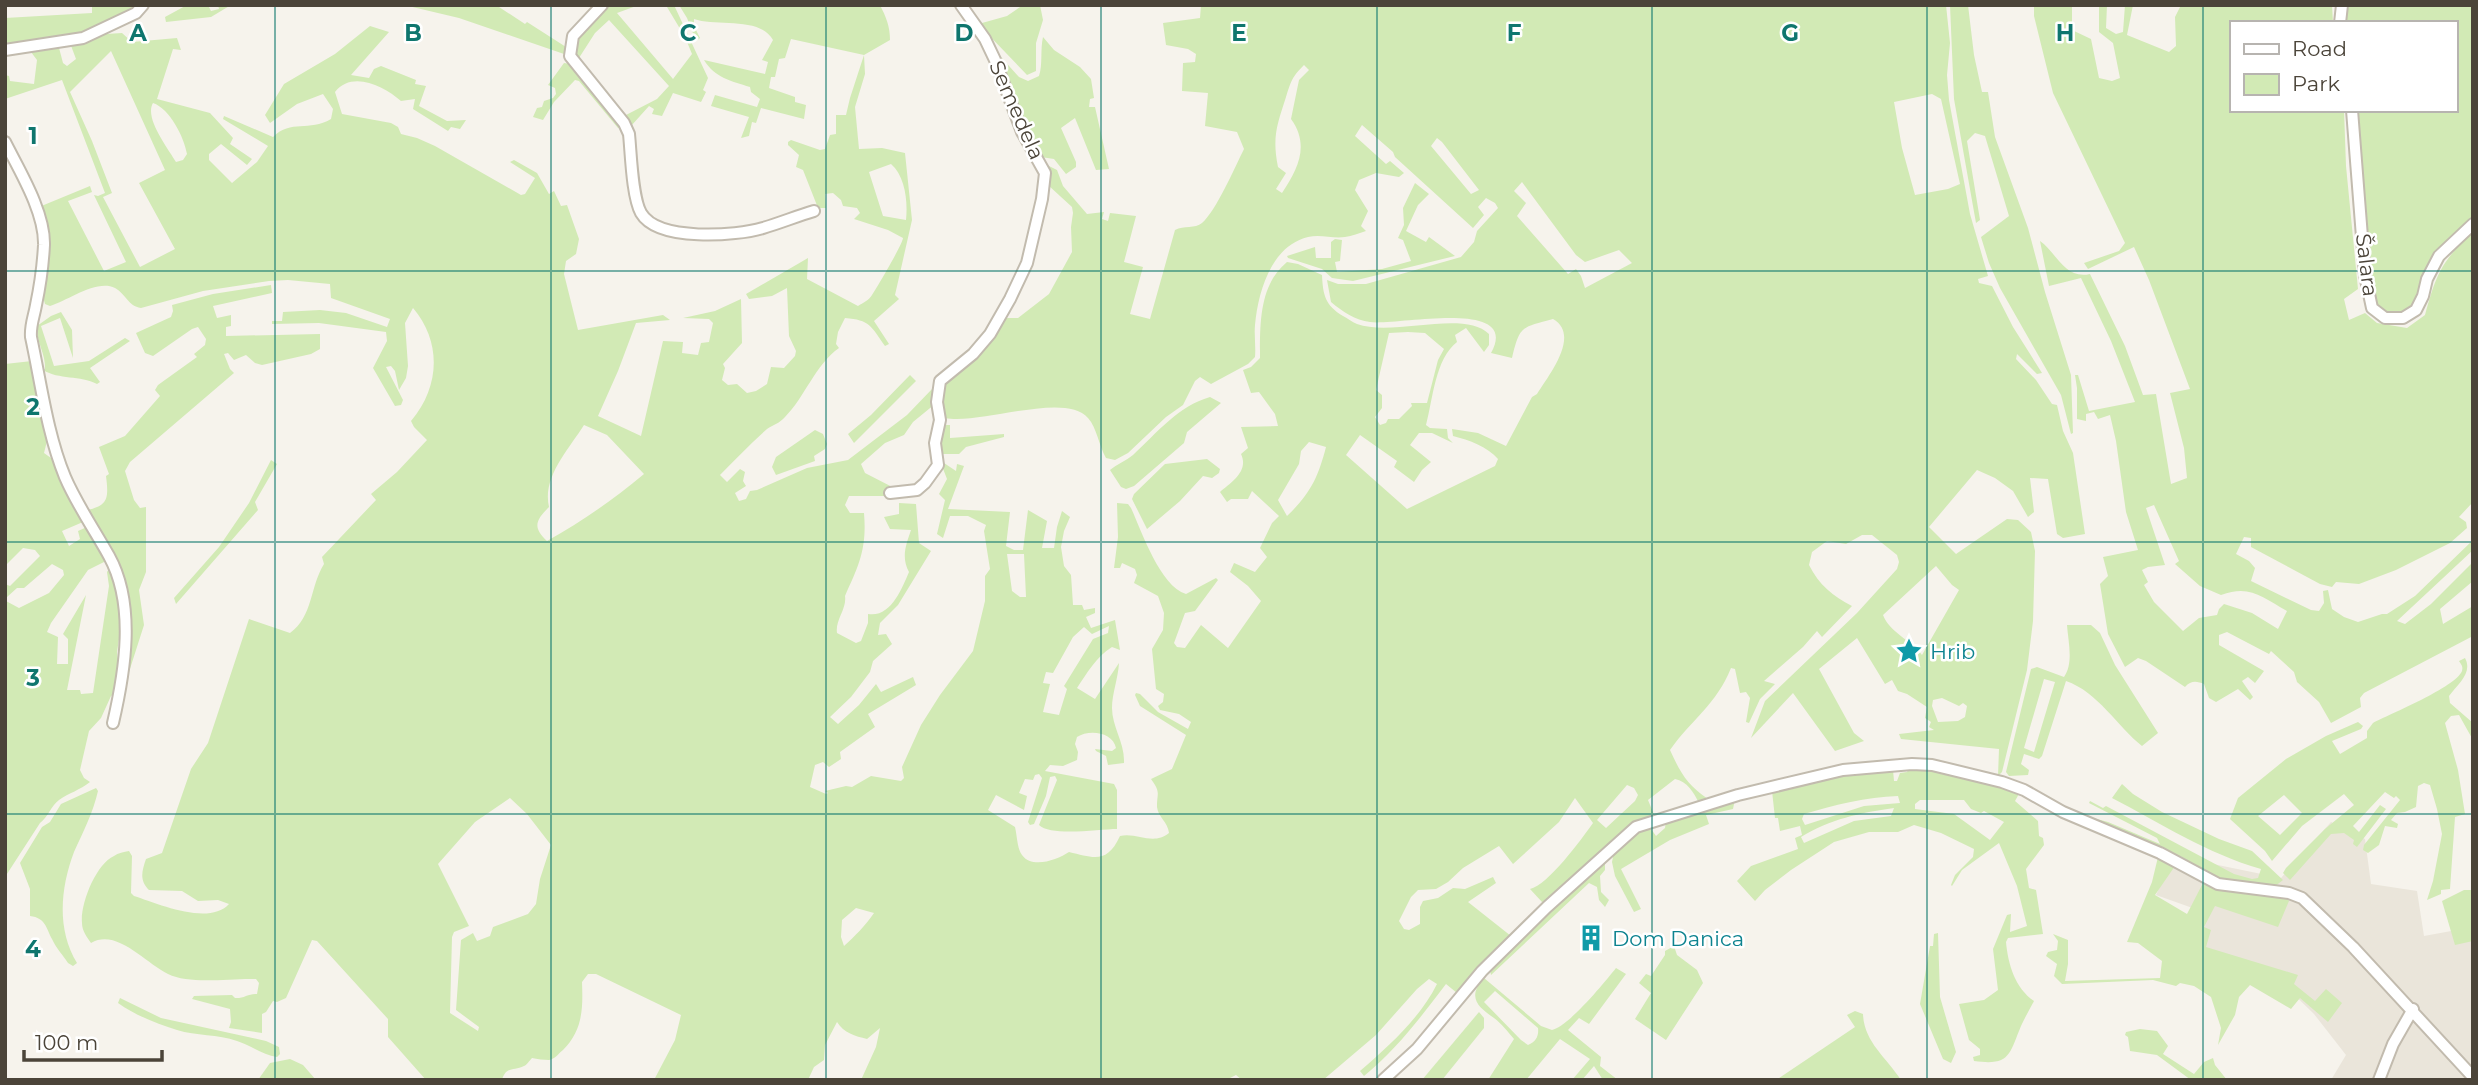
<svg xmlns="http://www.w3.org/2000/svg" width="2478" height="1085" viewBox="0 0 2478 1085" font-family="Montserrat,sans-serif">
<rect width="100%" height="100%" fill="#f6f3ec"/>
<polygon fill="#eae5da" points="2331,822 2365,839 2371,884 2417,891 2424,936 2473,927 2473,1080 2331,1080 2346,1055 2314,1014 2280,981 2193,944 2201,911 2156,895 2174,856 2281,878"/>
<g fill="#d2eab5" fill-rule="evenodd">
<polygon points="92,5 137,7 86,35 5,47 5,18 92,13"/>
<polygon points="187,5 208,5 211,11 219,9 218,5 231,5 211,17 166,22 165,17"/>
<polygon points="404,5 496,5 525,24 527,22 566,47 566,51 564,54 459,18"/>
<path d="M608,5h31l-22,8 56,66 19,-25 -7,-17 -18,-30 -5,-2h12l34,73 -5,12 3,2 -5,10 -28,-9 -11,23 -10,-2 2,-5 -5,-3 -18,20 -9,-6 -14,-26 18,21 31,-16 12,-13 -60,-66 -14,13 -18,28 -5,-6c5,-22 18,-37 36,-50z"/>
<path d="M679,5h201c6,12 10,21 10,35l-26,15 1,19 -10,33 4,42 23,-1 23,5 7,67 -17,75 4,4 -25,22 15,23 -4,2c-14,-20 -15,-26 -40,-28l-7,14 -2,12 3,4c-24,17 -34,49 -54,69 -5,6 -12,8 -18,12 -17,15 -32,31 -47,46l7,7 13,-13 5,3 -2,9 3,5 -11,7 4,8 7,-2 4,-8 7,-1 50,-22 41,-8 59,-45 26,-27 4,4 -2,12 -22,18 -9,13 -19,8 -24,21 4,9 37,19 -17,4h-36l-4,9 5,8h14c3,36 -5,52 -19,83 2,13 -10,24 -8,37l19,10 5,-2 7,-18v-9c23,4 34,-26 41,-42 -8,-15 -3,-27 2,-42l-21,-1 -6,-12 15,-3v-11l17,1 3,39 12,8 -33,54 -18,18 -2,12 8,-1 6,10 -19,17 -3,11 -19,25 -21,20 8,7 21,-19 17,-21 5,8 32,-15 3,8 -48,29 7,13 -35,25 1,7 -12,8 -6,-5 -8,3 -5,22 16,7 2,-1 -3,-2 21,-5 6,1 19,-11 30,5 3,-3 -2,-11 19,-42 19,-30 33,-44 12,-50v-25l5,-7 -6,-38 2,-6 -18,-9h-18l-7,22 -6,-4 8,-34 -6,-6 8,-15 -5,-13 2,-3 12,8 1,-7 7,2 -16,43 62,3 -4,34 8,4h9l5,-40 19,11 -5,27h12l3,-21 5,-16 8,6 -6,14 -3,16 3,19 7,9 2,30h9l2,5 11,-2v5l-9,4 5,11 24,-8 5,30 -8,-3c-16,10 -25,26 -35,41l18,11 24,-36c-1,16 -7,31 -7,45 0,19 13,35 12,55l-16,2 -2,-9 -10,-5 -1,-2 17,2 4,-3c-3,-16 -27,-19 -39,-11l-2,7 3,8 -1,8 -14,6 -13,-1 -5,6 69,13 3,6v39c-17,0 -66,8 -78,-4l18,-45 -2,-4 -5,1 -4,19 -12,28 -4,1 -2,-3 14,-44 -3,-4 -4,1 -2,5 -8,-1 -6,14 8,3 -3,14 -28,-15 -8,15 27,17c2,8 2,21 7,28 10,14 35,5 47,-3 25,6 38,12 51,-16 17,-4 33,10 49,-3 -1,-11 -11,-16 -12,-26 0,-15 4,-14 -6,-28l21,-10 14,-34 -46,-29 -5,-11 1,-2 4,1 18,18 30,17 3,-7 -12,-8 -19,-4 -2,-4 5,-4 1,-8 -8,-5 -4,-40 11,-19 1,-17 -6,-17 -24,-13 3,-8 -2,-6 -13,-6 -2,5h-6l4,-31 -1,-34 11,1 3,4c11,24 29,78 55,86l30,-16 2,2 -23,31 -10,2 -11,30 3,4 8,1 16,-23 27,23 33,-47 -13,-15 -18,-14 4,-9 21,9 12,-15 -7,-9 12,-25 7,-7 -27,-25 -4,8h-17l-4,3 -7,-10c12,-10 29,-21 21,-38l7,-6 -7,-21 37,-1 -3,-12 -16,-22 -8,1 -8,-23 8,-3 9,-9c0,-34 -1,-73 27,-96l11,2 24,11c1,20 3,30 21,41 4,2 9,6 14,8 36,13 107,-15 132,10v11l-5,7 -18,-24 -11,7 2,7c-22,17 -24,57 -31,83l4,3 17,1 1,9 5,5 -21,-10h-13l-9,12 21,17 -9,8 -8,12 -20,-15 3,-6 -37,-26 -14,20 61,54 88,-43 3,-7c-10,-12 -29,-19 -45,-23l-1,-7 26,4 28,13 26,-49 5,-3c12,-19 44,-59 16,-75 -32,9 -33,6 -41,39l-21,-5c31,-56 -95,-27 -121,-31 -15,-2 -27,-10 -39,-20l-4,-22 11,4h28l95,-27 13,-15 3,-11 21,-23 -3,-5 -9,-5 -8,9 6,8 -11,13 -78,-71 -2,-5 -31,-27 -7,11 31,28 4,-3 14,12 -5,4 -23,-4 -17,7 -4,10 13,21 -7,15 5,5c-7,2 -14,5 -21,6 -12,2 -24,-3 -37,0 -37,9 -50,55 -53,88 -1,11 1,21 0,32l-7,7 -37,20 -11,-7 -5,4 -12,24 -17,12 -38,36 -13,7 -9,-2c-7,-12 -9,-30 -18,-40 -23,-27 -107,7 -143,0l-4,-7 2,-26 59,-67h16l31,-24 23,-42 -1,-25 2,-14 -1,-6 -24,-22 -3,-21 12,6 6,16 24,28 17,-2 -2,7 6,2 2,-8 26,3 -12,46 19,5 -13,47 20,5 25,-89c9,-5 20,-1 27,-7 14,-12 33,-56 42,-74l-7,-17 -32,-6 3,-33 -26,-2 1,-28 12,-1 1,-8 -8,-5 -22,-4 -3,-22 37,-5 1,-13h745l4,38 -3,32 2,25 21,114 18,62 -10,3 1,4 13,3 21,41 29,46 -5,1 -20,-20 -1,5 20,21 16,24 5,1 6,26 10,22 12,81 -22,4 -6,-4 -9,-55 -18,-1 4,34 -6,5 -15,-26 -18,-13 -18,-8 -48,57 27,27 51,-35 11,1 13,12 4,19 -2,70 -6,49 -25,102 -4,4 1,-27 -98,-10 -2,-5 35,-4 -5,-3 2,-5 -6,-4 2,-11 -20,-13 -9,-3 -6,-11 -7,4 -28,-46 -38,31 35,64 10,8 -29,10 -42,-58 -42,45 14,-37 92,-88 40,-44 2,-7 -2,-7 -25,-20h-10l-16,9 -19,-3 -15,11 -3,13c10,20 24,31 43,41l-30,31 -5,-6 -14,16 -39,34 11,3 -15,15 -11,24 -3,-1 4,-24 -4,-6 -6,1 -5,-24 -4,-1c-15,37 -39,51 -61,82 10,22 17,35 38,49l-9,4c-5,-10 -12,-22 -24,-24l-27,21 7,17 -27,13 -80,71 -6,1 -12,-13c18,-4 51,-49 63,-66l-18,-25 -16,24 -46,42 -14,-18 -36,22 -15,14 -12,7 -18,1 -7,7 -12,24 5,8 5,1 11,-6v-17l3,-6 15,-3 15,-10 12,1 28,-12 3,6 -28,19 43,34 -54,57 -11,-9c-25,33 -50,66 -82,92l-4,-5c29,-25 60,-53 77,-87l-8,-5 -12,10 -41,46 -53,45h-81l-6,-5 -10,5h-365l15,-33 4,-19 -13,11c-12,-3 -23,-6 -30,-17l-12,23 -1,15 -10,7 -6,13h-154l21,-40 6,-25 -85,-41h-8l-6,8c1,26 1,48 -19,68 -5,4 -8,9 -14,10 -5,0 -12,-1 -17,-2 -3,3 -5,7 -8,8 -10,5 -18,0 -22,14h-76l-38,-43v-18l-71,-78 -5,-1 -26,58 -9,4 -4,-1 -7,11 -4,2v19l-33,-5 2,-6 -1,-13 -38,-10 2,-3 38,-1 3,3c8,1 14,-5 22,-4l2,-11 -3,-4c-26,-1 -66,6 -88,-5 -23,-11 -51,-46 -77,-31 -4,-6 -9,-12 -9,-20 -2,-19 14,-59 32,-67 4,-3 10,-4 15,-5l3,5 -1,37 3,3c25,8 75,30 95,8l-11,-4 -20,1 -16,-10 -33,-1c-10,-10 -7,-19 -3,-31l16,-6 29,-84 17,-26 41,-124 41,14c23,-16 20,-47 34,-69l-2,-7 54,-57 -5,-6 26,-22 30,-32 -13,-13 -3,-6c29,-34 31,-79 2,-113l-8,15 3,43 -2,12 -7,12 -4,-19 -4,-5 -5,1 17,33 -2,5 -6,1 -22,-38 14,-27 -1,-9 -67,-9 -47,1v-3h10l1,-9 37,-2 26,3 41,14 3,-8 -59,-21 -1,-14 -42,-4 -19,1 -66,10 -62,17c-13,-2 -15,-14 -26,-20 -19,-9 -47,13 -65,18l-5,-2 -3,-11 -3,-86 51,-21 2,6 -24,9 36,70 22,-9 -32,-67 4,1 7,-3 -43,-113 -57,19v-24l4,1 1,5 24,3 3,-24 -9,-12 30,-4 5,19 4,3 9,-7 -6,-16 36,-9 16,-1 10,9 45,-4 4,12 -8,-1 -16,50 53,14 23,25 -3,6 22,15 -5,6 -26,-21 -12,10v6l23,23 25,-21 11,-16 -45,-27 1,-3 49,21c18,-18 36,-5 58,-18l2,-10 -10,-15 -26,10 -27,19 -5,-8 19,-31 51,-30 35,-28 19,6 -38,43 18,3 5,-9 7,-3 35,14 -1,4 11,2 -7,20 28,15 19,-1 -6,9 -9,-2 -3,4 -35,-22 2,-10 -14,2c-17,-15 -49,-31 -66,-9l7,22 49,9 7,4 3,7 16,4 18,8 86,49 4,-1 10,-16 -25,-16 4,-2 23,13 12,21 5,-3 7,15 6,-1 12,34 -3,15 -10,7 -2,13 14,56 85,-15 7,5 -34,3 -18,48 -20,45 43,20 22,-95 20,1 -1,11 16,2 3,-12 8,-1 4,-19 -4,-4 -26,-1 32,-7 26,-12 1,44 -19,21 2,4 -3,12 6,5 9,-1 10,9 9,-2 11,-7 4,-17 13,1 11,-12 1,-5 -7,-15 -2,-48 -15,8 -23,3 -3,-5 62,-36 -1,21 51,27c5,-3 11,-6 14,-11 5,-7 31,-52 31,-57l-15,-8 -34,-11 6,-6 -3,-5 -14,-2 -2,-6 -8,-7 -8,1 1,14h-8l-15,-38 -7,-3 3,-12 -11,-10v-3l3,-2 29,10 5,-1 5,-14 6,-1v-19h10l4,-17 14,-43 -73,-16 -6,19 -6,1 -4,18h-4l-2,11 26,9v5l11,3 -2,14 -43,-11 -5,15 -4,-1 -3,14 -8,2 8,-21 -38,-11 4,-11 42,12 3,-8 -9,-7 -1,-5c-19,-6 -35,-9 -46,-27l61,14 3,-12 -6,-2 11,-20c-13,-24 -57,-13 -79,-21v7l6,12 -4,3 -9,-23zM111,51l54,119 -26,13 36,66 -35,18 -37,-70 9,-4 -20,-52 -22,-49zM1304,65l5,5 -10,10 -8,39c19,26 7,50 -9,74l-6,-4 10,-16 -8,-6c-6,-30 -1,-42 8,-70 5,-16 6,-20 18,-32zM1932,94l9,5 19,85 -12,5 -33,6 -13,-47 -8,-46zM153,103c17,6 31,34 34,51l-4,6 -7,2c-8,-14 -32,-44 -23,-59zM1437,138l5,4 37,48 -8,4 -40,-48zM891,164c14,12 17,37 15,56l-23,-4 -14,-44zM1522,182l54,73 9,7 34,-12 13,13 -47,25 -4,-12 -5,-7 -8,5 -51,-58 9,-13 -12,-12zM1408,332l17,1 19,16 -6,11 -11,43h-16l1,3 -13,13h-11l-2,4 -6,2 -5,-8 7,-9v-13l-6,-5 13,-57zM584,425l23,10 37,39c-31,26 -63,48 -97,67 -15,-14 -11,-21 2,-34 -7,-30 20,-58 35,-82zM1309,442l17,5c-8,31 -16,47 -39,69l-9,-16 21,-36 2,-13zM1007,554h17l2,43h-6l-8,-6zM1936,566l16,19 7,5 -37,65c-12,-16 -32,-22 -39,-40zM1109,626l-1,7 -15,6 -29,47 3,3 -8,26 -16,-3 7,-28 -7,-1 3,-11 7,1 20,-36 11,-10 8,7zM1942,698l17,8 4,-3 4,3 -2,11 -7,4 -20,1 -6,-16 1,-6zM1627,785l7,3 4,7 -3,6 -29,27 -9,-8zM510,798l17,16 24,31 -11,34 -4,25 -8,10 -35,13 -3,9 -13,5 -4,-8 -12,7 -5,70 23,17 -1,4 -28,-18 2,-76 2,-5 15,-6 -31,-62 37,-42zM856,908l18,5c-9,13 -19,23 -30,33l-3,-9 1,-17z"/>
<polygon points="1023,5 1040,5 1043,20 1036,43 1036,71 1027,75 981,27 982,23 1007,16"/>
<polygon points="1950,5 1968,5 1974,55 1982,92 1988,92 1995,137 2028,228 2045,292 2071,375 2073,433 2071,434 2061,395 2000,288 1989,263 1981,237 2009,216 1985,136 1975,133 1967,141 1980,220 1976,223 1954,99"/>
<path d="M2034,5h38v25l19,9 8,39 13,3 8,-3 -7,-35 -14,-11v-27h8l-1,23 10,6 7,-2 2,-27h8l-6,30 42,17 7,-6 -1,-29 6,-12h151l1,18h-102v87h113l2,56 12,123 -14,10 5,21 16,-7 12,10 30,5 18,-13c12,-43 16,-52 48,-84v271l-14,15 7,5 1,6 -17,15 -54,27 -37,14 -23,-2 -4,5 -12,-3 -69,-37v-9l-7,-1 -8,17 13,7 6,7 -4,13 60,29 8,1 5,-8 -1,-12 5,-1 4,19 12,8 14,5 24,-8h5l28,-18 58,-56v10l-76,71 8,3 26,-20 42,-42v19l-33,28 3,15 30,-18v30l-109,57 -4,5 1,9 -30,16 -12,-21 -22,-20 -3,-10 -23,-21 -2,3 -42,-22 -8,3v10l45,26 -9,12 -7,-6 -6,4 11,16 -3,3 -12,-11 -22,13 -7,-4 -5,-14c-7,-3 -13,-4 -19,3l-39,-26 -8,-3 -13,9 -17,-33 -8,-50 8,-8 -5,-19 35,-7 -12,-38 -10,-71 -6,-26 -12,4 -4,-7 -8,2v7l-9,-2v-31l-2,-13h3l11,36 46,-9 -24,-61 -30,-63 -32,8 -9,-45c16,11 25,39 50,33l35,72 18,49 13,-1 15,90 16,-6 -3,-30 -14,-55 20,-4 -41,-109 -15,-33 -46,22 -4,-6 35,-12 6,-8 -72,-150 -19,-77zM2154,505l25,56 -4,3 25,22 21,9c29,-11 41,2 66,16l-9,18 -26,-16 -28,-9 -5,5 -2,6 -18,3 -16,13 -29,-29 -10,-17 4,-3 -6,-12 6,-3 17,-2 -19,-57z"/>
<path d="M2349,5h124v213c-20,17 -42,40 -52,64 -4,11 -4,21 -10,31 -23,3 -30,6 -39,-17l-14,-186h97v-87h-109l-1,-11z"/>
<path d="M1043,37l11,13 26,17 11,12 3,19 -4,1 -1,8h6l14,62 -13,1 -21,-52 -14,10 15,34v5l-10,7 -12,-15 -13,-2 -13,-22 -36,-88 27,30 9,4 11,-5c4,-12 1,-26 4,-39z"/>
<polygon points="564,63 571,64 622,127 618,128 579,81 575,80 554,102 543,120 533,117 537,108 542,107 544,101 553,98 556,94 555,88 548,85"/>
<polygon points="1415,183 1429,194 1418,205 1406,231 1426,242 1429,237 1455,256 1353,281 1332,278 1322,269 1288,258 1287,256 1315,247 1316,258 1331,258 1331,242 1335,239 1342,240 1340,261 1335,262 1337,272 1382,269 1411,261 1403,240 1398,238 1404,225 1403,208"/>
<path d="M271,285l1,8 -59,13 4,12 14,-3v11l-5,1v9l94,-2v15l-9,5 -49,11 -7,-2 -9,-8 -12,5 -6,-7 -4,1 6,15 4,4 -104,89 -5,9 9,29 6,8 6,-1v65l-7,18 5,35 -16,50 -6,30 7,-97 -46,-97c25,-5 26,-11 23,-35l3,-2 -10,-27 26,-11 35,-40 -5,-6 3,-5 39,-28 -3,-3 11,-9 1,-6 -8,-12 -6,2 -39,27 -8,-3 -9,-20 35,-16 2,-6 -1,-6 41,-11z"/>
<path d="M61,312l11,18 1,28 -13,-40 -19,8 13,40 35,-5 36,-23 5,3 -40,27 10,14 -3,2c-17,-9 -38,-4 -54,-14l2,-1c1,-15 -9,-27 -8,-43l14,-10z"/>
<path d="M32,361l17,72 -5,20 7,5h6l26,64 -21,9 7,15 11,-7 -2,-8 9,-4 19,34 -18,9 -37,53 -4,9 11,5 -1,27h11v-25l-5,-5 23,-39 -19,95h13l1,4 12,-1 16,-107 -2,-14 2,-3 3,4 11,40 -6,39 3,26 -2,14 -7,4 -10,22 -12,13 -9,39 4,8 6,4c-10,8 -21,11 -31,18 -8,6 -11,17 -19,23l-35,54v-293l5,2 30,-30 -5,-6 -12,-2 -18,18v-202zM52,564l11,6 1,5 -15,18 -30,15 -13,-7 1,-4 10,-9h7z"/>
<polygon points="910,375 916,381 854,443 848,434 871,415"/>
<path d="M1210,397l11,6 -34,29 -3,11 -50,43 -8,3 -5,-2 -11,-17c7,-6 16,-9 23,-15 24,-22 45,-49 77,-58z"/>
<polygon points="944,425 950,425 950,438 1004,434 1004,437 966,447 959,454 939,454 939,433"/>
<polygon points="815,430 823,434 827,444 825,449 814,456 815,461 776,475 772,467 776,457"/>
<polygon points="1207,459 1220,469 1219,473 1212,478 1203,476 1180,501 1147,529 1132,499 1134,494 1165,464"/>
<polygon points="271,460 277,464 255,502 258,510 176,604 174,598 219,547 249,503"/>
<path d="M2067,625h24l9,8 15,32 43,68 -16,13c-25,-20 -44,-54 -76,-65l-24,75 -3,3 -15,-5 -3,10 8,6 -1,5 -19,1 -3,-4 25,-103 6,-2 27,10c10,-14 4,-36 3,-52zM2044,679l11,3 -21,70 -10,-4z"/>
<path d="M2465,658c8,15 -7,26 -16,38l1,7 23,20v17l-14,-25 -8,1 -6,7 13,47 7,44 -10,3 -5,72 -9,1v4l-14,6 6,-19 9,-47 -5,-25 -7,-24 -6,-2 -6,3 -2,21 -11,5 -8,1 -6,7 7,4 -1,4 -12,-2 -6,19 -11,8 -5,-3 1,-5 36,-45 -4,-4 -2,2 -9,-6 -32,34 6,6 21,-27 6,4 -29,38 -4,-3 1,-4 -10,-7 -13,1 -41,46 -7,-7 3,-5 39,-39 29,-24 -10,-11 -42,32 -30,35 -7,-10 -35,-32 8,-21 48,-39 40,-23 32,-14 5,4 -2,3 -29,12 8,13 27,-16v-7l6,-8c17,-9 83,-36 89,-52 1,-5 0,-5 -3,-10zM2284,795l18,18 -22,22 -22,-19z"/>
<path d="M1909,768l21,1 90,23 -5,9 23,20 1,15 4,2 1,7 -18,24 3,19 7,2 7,44 -35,4 -2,4c2,22 9,46 28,59 -4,8 -9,16 -13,25 -12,29 -11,40 -47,35l-1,-4 7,-2v-6l-11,-9 -10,-36 25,-4 14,-10 -5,-41 14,-34 4,-1 -1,18 17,-6 -10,-40 -18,-43 -37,27 -10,16 -1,-1 4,-10 18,-18 1,-8 -33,-16 -27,-8 -16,7h-29l-35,10 -43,28 -26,20 -10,11 -18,-20 14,-15 47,-17 -3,-11 7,-3 -2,-9 -20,5 -2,-13h-3l-3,-27 70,-17 51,-4 1,11h3l3,-8 7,-1zM1898,796l2,7 -36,3 -59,19 -3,-6 2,-5c31,-9 62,-17 94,-18zM1920,800h44l7,9 10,4 3,-2 20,11 -14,18 -36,-26 -39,-5v-5zM1894,808l-3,8 -37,5 -50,22 -3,-6c30,-18 58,-24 93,-29z"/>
<path d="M2122,784l11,10 29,18 57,27 33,12 31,29 -9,7 -57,-7 -30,-16 2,-3 -7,-4 -92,-36 3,-3 15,4 52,22 -3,-6 -68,-35 1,-2 13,7 3,-2 128,68 18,5 6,-1 3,-9c-53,-15 -101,-46 -149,-71z"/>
<path d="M96,788l2,3c-5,22 -15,41 -24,61 -14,37 -17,78 3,111l-4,3 -5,-3c-5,-8 -12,-15 -16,-24 -6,-11 -6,-21 -22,-23v-27l-10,-26 22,-36 8,-5 11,-18z"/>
<polygon points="1735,799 1733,809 1706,815 1709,824 1670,840 1621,869 1641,909 1634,912 1615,876 1612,862 1614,852 1640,831 1649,826 1656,836 1665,828 1666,821"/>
<polygon points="2158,857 2175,866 2155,895 2187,914 2203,883 2259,895 2287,898 2289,901 2278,927 2215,906 2204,927 2211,930 2206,947 2298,975 2294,984 2315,1001 2326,989 2342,1003 2328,1022 2300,998 2291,1009 2250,985 2239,997 2235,1015 2218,1045 2221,1028 2211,997 2194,986 2180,983 2176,986 2153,980 2062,984 2054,976 2057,964 2046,956 2048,952 2057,950 2058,941 2053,934 2068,940 2068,964 2065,981 2160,978 2162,961 2138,943 2127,942 2152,882"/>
<polygon points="1605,859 1605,870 1600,876 1601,892 1609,900 1605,907 1599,900 1597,887 1589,883 1491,975 1490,970 1525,933"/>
<polygon points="2464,890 2473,890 2473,941 2455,945 2442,901"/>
<polygon points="1938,933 1940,997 1956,1052 1951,1063 1943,1059 1920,1004 1930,946 1933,946 1934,934"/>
<polygon points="1674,946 1677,955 1697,970 1703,983 1666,1040 1635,1019 1651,993 1639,983 1646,974 1651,976 1665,955 1665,951"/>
<path d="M1616,968l10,6 -37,50 -10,-6 -11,12 33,27 -1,9 18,14h-15l-9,-14 -12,14h-10l18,-21 -30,-20 -34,41h-38l26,-41c-6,-7 -13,-16 -20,-21 -17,-12 -27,-21 -10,-40l57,48 11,4c17,-4 52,-47 64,-62zM1495,991l43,37c1,8 -2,14 -10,17l-7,-5 -37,-38z"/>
<path d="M120,998l41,20 105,23 13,6 1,7 -3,3c-14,-2 -27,-12 -40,-16 -19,-7 -41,-5 -60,-11 -20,-6 -42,-15 -59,-27z"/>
<path d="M1855,1011l8,3c1,28 23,43 38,66h-125l79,-53 -8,-12z"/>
<polygon points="1479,1012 1484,1018 1484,1028 1442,1080 1422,1080"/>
<polygon points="2140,1029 2157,1031 2168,1046 2163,1054 2194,1074 2204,1062 2213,1058 2215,1065 2227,1080 2191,1080 2157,1055 2130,1051 2128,1037 2125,1035 2126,1032"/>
<polygon points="290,1059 303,1065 316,1080 258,1080 270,1063"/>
</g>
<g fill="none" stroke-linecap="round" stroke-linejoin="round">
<g stroke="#c2bbae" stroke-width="14">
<g id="minor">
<path d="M602,5l-29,31 -3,20 54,67 5,11c2,19 3,63 12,79 17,29 95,23 122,15 17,-5 34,-12 51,-17"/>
<polyline points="2340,23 2342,5"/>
<polyline points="5,50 83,38 136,13 143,5"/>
<polyline points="2352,110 2365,275 2372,308 2385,318 2403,318 2416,310 2423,296 2427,279 2439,256 2473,224"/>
<path d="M5,142c14,28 40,70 39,103 -1,19 -4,41 -8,60 -2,12 -6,20 -5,32 10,46 16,96 34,140 12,28 29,52 44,79 27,49 16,115 4,167"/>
<polyline points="890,493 917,490 925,483 938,465 935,443 940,420 937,402 940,381 973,354 990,334 1010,299 1027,263 1042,199 1045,173 1022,132 995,60 985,39 961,5"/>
<polyline points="1383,1080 1417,1049 1482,971 1547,907 1636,827 1738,795 1843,770 1912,764 1932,765 2002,782 2024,790 2063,812 2160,853 2218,884 2289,893 2302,898 2353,947 2473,1077"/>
<polyline points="2379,1080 2393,1044 2413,1009"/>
</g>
</g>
<use href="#minor" stroke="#fff" stroke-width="10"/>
</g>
<path fill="none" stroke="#0f766e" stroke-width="2" stroke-opacity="0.55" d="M275,5v1075M551,5v1075M826,5v1075M1101,5v1075M1377,5v1075M1652,5v1075M1927,5v1075M2203,5v1075M5,271h2468M5,542h2468M5,814h2468"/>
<defs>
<g id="sight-bare" transform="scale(2.1)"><path d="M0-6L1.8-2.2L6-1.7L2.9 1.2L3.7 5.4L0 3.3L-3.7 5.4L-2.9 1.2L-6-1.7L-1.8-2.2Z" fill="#0f9aa8" stroke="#fff" stroke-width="2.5" paint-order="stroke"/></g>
<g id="building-bare" transform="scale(2.1)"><path d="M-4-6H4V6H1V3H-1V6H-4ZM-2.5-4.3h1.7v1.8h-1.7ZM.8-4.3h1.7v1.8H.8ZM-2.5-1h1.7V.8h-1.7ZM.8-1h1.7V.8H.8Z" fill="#0f9aa8" stroke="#fff" stroke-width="2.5" paint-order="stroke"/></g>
</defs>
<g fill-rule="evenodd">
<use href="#sight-bare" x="1909" y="651"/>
<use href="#building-bare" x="1591" y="938"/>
</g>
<g text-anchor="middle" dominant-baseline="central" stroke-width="5" stroke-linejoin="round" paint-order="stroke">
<g font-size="21" fill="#4b4439" stroke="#fff">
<text transform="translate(1017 110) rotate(66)">Semedela</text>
<text transform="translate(2367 265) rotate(83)">Šalara</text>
</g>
<g font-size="21" fill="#0d838f" stroke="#fff" text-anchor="start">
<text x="1930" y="651">Hrib</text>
<text x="1612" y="938">Dom Danica</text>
</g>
</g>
<g font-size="23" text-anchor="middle" font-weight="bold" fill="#0f766e" stroke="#fff" stroke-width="5" stroke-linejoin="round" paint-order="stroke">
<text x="138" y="41">A</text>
<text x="413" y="41">B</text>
<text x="688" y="41">C</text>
<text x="964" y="41">D</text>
<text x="1239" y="41">E</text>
<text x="1514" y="41">F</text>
<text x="1790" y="41">G</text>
<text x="2065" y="41">H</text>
<text x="33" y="144">1</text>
<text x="33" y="415">2</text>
<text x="33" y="686">3</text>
<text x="33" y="957">4</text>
</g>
<rect width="2478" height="1085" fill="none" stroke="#4b4439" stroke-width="14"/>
<rect x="2230" y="21" width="228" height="91" fill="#ffffff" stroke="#b7b4b0" stroke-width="2"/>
<rect x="2244" y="44" width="35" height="10" fill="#ffffff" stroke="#b7b4b0" stroke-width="2"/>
<text x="2292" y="56" font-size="21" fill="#4b4439">Road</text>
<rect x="2244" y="74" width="35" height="21" fill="#d2eab5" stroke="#b7b4b0" stroke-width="2"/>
<text x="2292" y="91" font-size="21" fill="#4b4439">Park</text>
<path d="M24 1050v10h138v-10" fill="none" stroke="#4b4439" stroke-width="3.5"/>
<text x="35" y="1050" font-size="21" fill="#4b4439" stroke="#ffffff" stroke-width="5" paint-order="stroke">100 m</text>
</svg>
